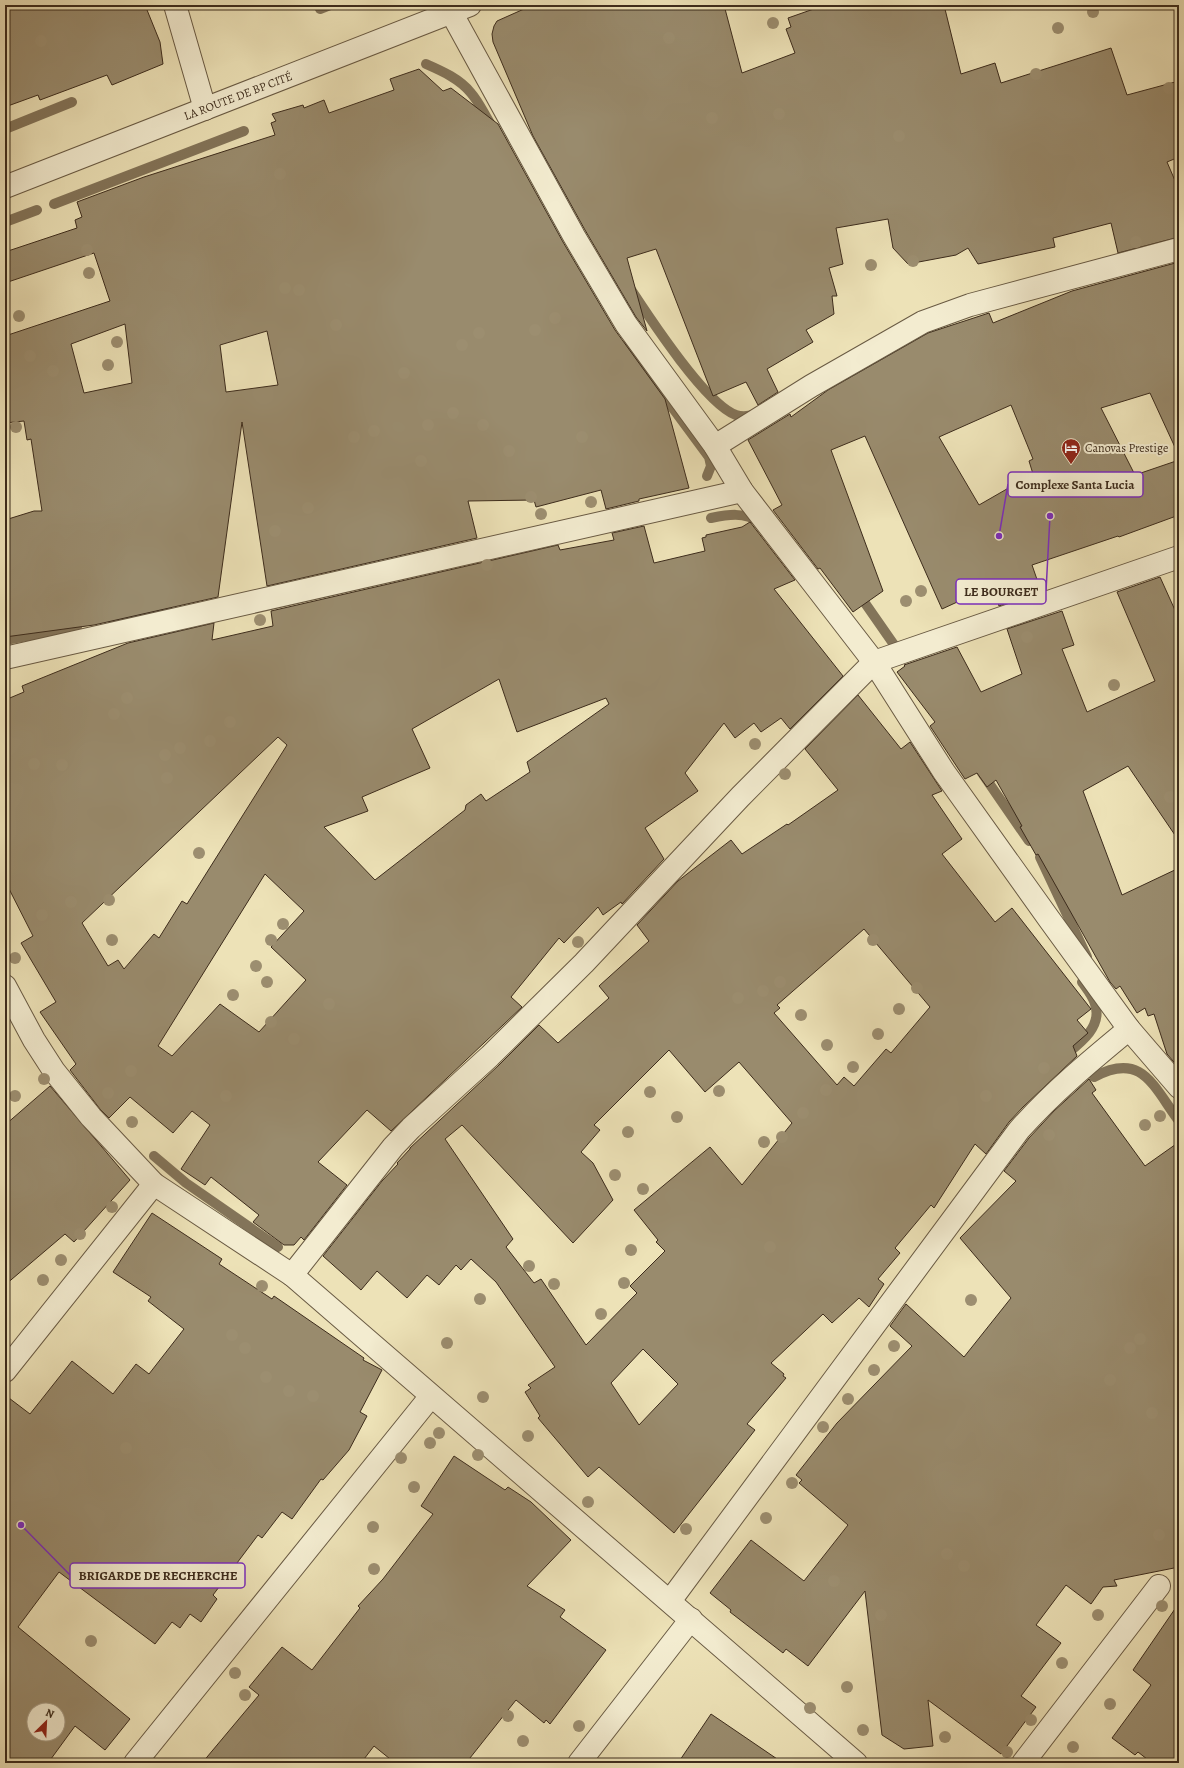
<svg xmlns="http://www.w3.org/2000/svg" width="1184" height="1768" viewBox="0 0 1184 1768" font-family="Alegreya,serif">
<rect width="100%" height="100%" fill="#ede2b7"/>
<filter id="stains"><feTurbulence type="fractalNoise" baseFrequency=".005" numOctaves="4"/><feColorMatrix values="0 0 0 0 .2 0 0 0 0 .09 0 0 0 0 .02 0 0 0 .5 -.17"/></filter>
<radialGradient id="worn" r=".72"><stop offset=".6" stop-color="#630" stop-opacity="0"/><stop offset="1" stop-color="#630" stop-opacity=".3"/></radialGradient>
<g fill="none" stroke-linecap="round" stroke-linejoin="round">
<g stroke="#837459" stroke-width="10">
<polyline points="320,9 330,5"/>
<path d="M426,64c16,7 34,15 45,29 8,9 13,21 19,30"/>
<polyline points="5,129 72,102"/>
<polyline points="54,204 244,131"/>
<polyline points="5,222 37,210"/>
<path d="M632,291c19,29 74,113 104,124 6,2 13,1 18,0"/>
<polyline points="627,346 709,457 711,466 707,476"/>
<path d="M711,518c15,-3 35,-7 48,5"/>
<polyline points="858,593 897,649"/>
<polyline points="112,620 167,611"/>
<polyline points="5,640 77,627"/>
<polyline points="982,773 1029,841"/>
<polyline points="1040,857 1087,957"/>
<path d="M1064,1056c15,-12 39,-29 31,-52 -2,-8 -8,-15 -13,-22"/>
<path d="M1094,1077c48,-26 59,9 85,44"/>
<polyline points="154,1156 186,1183 278,1247"/>
</g>
</g>
<g fill="#998b6d" stroke="#3d2c1c" fill-rule="evenodd">
<polygon points="5,5 145,5 160,42 163,64 112,85 107,75 40,100 38,95 5,107"/>
<polygon points="533,5 724,5 742,73 795,53 786,29 791,27 788,18 825,5 944,5 961,74 995,63 1001,83 1111,48 1127,95 1179,81 1179,157 1167,162 1179,190 1179,237 1118,253 1111,223 1053,238 1055,247 978,264 968,248 956,255 908,264 893,248 888,219 836,228 843,264 829,268 837,296 832,296 834,314 806,330 813,342 767,369 778,392 758,405 746,382 713,396 656,249 627,258 647,331 636,317 585,230 533,136 493,42 492,34 494,26 497,21"/>
<path d="M419,69l24,22 8,-3 47,36 65,118 52,88 50,69 24,89 -50,11v2l-33,8 -5,-19 -65,17 -2,-7 -66,1 9,37 -210,48 -25,-164 -24,175 -124,28 -89,12v-117l29,-9h8l-11,-72 -4,1 -3,-19 -19,2v-87l105,-35 -16,-48 -89,30v-31l72,-24 -2,-8 7,-3 -5,-15 67,-25 131,-42 -4,-12 5,-2 -4,-7 31,-9 1,3 20,-8 5,13 65,-23 -4,-11zM125,324l7,59 -48,10 -13,-49zM267,331l11,54 -52,7 -6,-47z"/>
<path d="M1179,262v194l-29,-63 -49,15 34,67 44,-15v55l-60,22 -1,-1 -86,29 9,26 -42,15 -7,-20 -50,23 -77,-173 -34,14 52,141 -30,21 -33,-44 -2,1 -45,-59 9,-5 -34,-65 42,-26 1,3 37,-27 100,-57 61,-20 4,10 79,-32zM1011,405l22,54 -4,2 4,13 -54,31 -40,-68z"/>
<path d="M750,522l45,58 -21,9 69,87 -53,53 -9,-11 -20,14 -7,-9 -19,15 -11,-15 -39,50 13,18 -53,37 19,31 -42,45 -1,-2 -18,13 -5,-8 -34,36 -5,-5 -48,59 11,10 -131,124 -24,-21 -49,52 29,23 -43,55 -3,-3 -7,8h-10l-31,-23 6,-7 -48,-38 -6,8 -24,-16 29,-44 -18,-14 -19,22 -43,-36 -21,21 -9,-9 -30,-39 6,-6 -36,-52 16,-10 -35,-59 12,-7 -28,-55v-181l19,-8 -2,-6 106,-43 86,-20 -2,17 61,-14 -2,-15 287,-66 2,5 54,-10 -2,-7 32,-7 10,37 51,-12 -3,-13 4,-1v-2l36,-8zM499,679l18,53 89,-34 3,6 -82,58 3,10 -44,29 -5,-7 -15,11 -1,5 -90,70 -51,-53 44,-16 -6,-14 68,-29 -18,-39zM278,737l9,8 -100,159 -5,-3 -23,37 -5,-4 -30,35 -6,-9 -10,6 -26,-43zM265,874l39,37 -33,36 35,33 -47,52 -39,-28 -48,52 -14,-10z"/>
<polygon points="1160,577 1179,619 1179,841 1128,766 1083,791 1122,895 1179,868 1179,1068 1167,1054 1154,1014 1148,1016 1145,1008 1137,1013 1120,986 1116,989 1110,982 1038,854 1036,855 1020,827 1022,826 996,780 987,787 977,773 965,779 930,726 935,722 897,672 905,666 904,665 957,647 981,692 1022,674 1007,629 1062,611 1074,645 1062,649 1087,712 1155,681 1117,592"/>
<path d="M858,695l43,54 9,-7 32,49 -10,4 30,44 -20,15 53,68 17,-14 79,101 -14,11 11,13 -15,13 4,10 -54,51 -14,15 -23,32 -11,-10 -41,64 -3,-3 -36,43 5,5 -22,26 6,5 -15,23 -10,-9 -27,25 -9,-9 -52,49 13,11 -1,2 3,2 -39,46 8,6 -81,103 -75,-66 -11,10 -50,-59 2,-2 -15,-24 6,-4 -3,-3 27,-18 -59,-85 -25,-23 -10,11 -5,-5 -17,20 -12,-10 -20,23 -30,-27 -16,19 -38,-34 59,-75 16,-17 -1,-1 13,-14v-1l89,-83 40,-40 19,18 51,-45 -10,-12 50,-45 -12,-16 41,-44 53,-41 11,14 45,-30 1,1 50,-35 -33,-41zM864,929l66,78 -39,46 -5,-4 -32,37 -10,-9 -7,8 -63,-72 6,-5 -3,-3zM669,1050l36,42 34,-30 53,61 -50,62 -32,-38 -76,63 24,30 -2,2 9,9 -35,35 7,7 -51,52 -45,-66 -7,4 -28,-36 7,-8 -68,-100 17,-14 111,118 40,-43 -20,-37 -12,-11 19,-22 -6,-5zM643,1349l35,35 -39,41 -28,-42z"/>
<polygon points="1089,1079 1096,1090 1092,1093 1145,1166 1179,1142 1179,1567 1114,1580 1117,1586 1103,1587 1091,1604 1066,1585 1036,1625 1061,1643 1021,1696 1036,1707 1001,1754 928,1700 933,1746 904,1749 882,1735 865,1591 808,1666 786,1649 783,1653 730,1612 731,1610 710,1593 751,1540 804,1581 848,1525 799,1483 802,1480 796,1475 837,1423 912,1346 890,1326 906,1304 964,1357 1011,1298 960,1238 1016,1181 1004,1171 1029,1138 1054,1111"/>
<polygon points="50,1086 130,1180 74,1242 65,1234 5,1285 5,1125"/>
<path d="M152,1213l70,46 -3,5 53,35 2,-3 90,62 -1,2 19,10 -22,42 7,4 -18,34 -26,30 -2,-1 -29,40 -10,-7 -20,26 -4,-3 -45,60 4,4 -16,23 -11,-8 -10,14 -8,-6 -17,22 -96,-72 -41,55 112,92 -25,31 -30,-24 -27,37h-43v-368l25,19 42,-53 41,33 23,-30 13,10 35,-45 -36,-28 3,-4 -38,-25zM34,1710h24v24h-24z"/>
<polygon points="454,1456 505,1490 508,1487 531,1502 571,1540 527,1586 565,1610 560,1617 606,1650 550,1724 546,1720 544,1723 516,1700 466,1763 395,1763 374,1746 361,1763 202,1763 259,1695 249,1687 282,1647 312,1670 360,1608 358,1606 383,1579 433,1514 421,1506"/>
<polygon points="1179,1603 1179,1763 1152,1763 1138,1752 1135,1755 1112,1738 1151,1685 1133,1670"/>
<polygon points="711,1714 783,1763 678,1763"/>
</g>
<g fill="none" stroke-linecap="round" stroke-linejoin="round">
<g stroke="#695a43" stroke-width="24">
<g id="minor">
<polyline points="175,5 205,109"/>
<polyline points="715,446 811,386 923,322 970,305 1179,249"/>
<polyline points="5,658 742,491"/>
<polyline points="5,986 34,1040 54,1071 91,1117 154,1184 292,1275 856,1763"/>
<polyline points="292,1275 393,1147 411,1128 490,1056 584,963 740,797 874,662 1179,557"/>
<polyline points="5,1371 154,1184"/>
<path d="M670,1601l349,-471c35,-39 70,-68 110,-101"/>
<polyline points="135,1763 431,1396"/>
<polyline points="579,1763 691,1619"/>
<polyline points="1023,1763 1159,1586"/>
</g>
</g>
<g stroke="#695a43" stroke-width="24">
<g id="tertiary">
<polyline points="451,12 574,236 626,324 715,446 742,491 874,662 944,772 1049,919 1129,1029 1179,1087"/>
<polyline points="5,187 470,5"/>
</g>
</g>
<use href="#minor" stroke="#f3ecd0" stroke-width="22"/>
<use href="#tertiary" stroke="#f3ecd0" stroke-width="22"/>
</g>
<g fill="#9c8e70">
<circle cx="1093" cy="12" r="6"/>
<circle cx="773" cy="23" r="6"/>
<circle cx="1058" cy="28" r="6"/>
<circle cx="669" cy="38" r="6"/>
<circle cx="41" cy="41" r="6"/>
<circle cx="1036" cy="74" r="6"/>
<circle cx="1169" cy="88" r="6"/>
<circle cx="779" cy="114" r="6"/>
<circle cx="712" cy="118" r="6"/>
<circle cx="899" cy="136" r="6"/>
<circle cx="280" cy="174" r="6"/>
<circle cx="1136" cy="242" r="6"/>
<circle cx="87" cy="250" r="6"/>
<circle cx="913" cy="261" r="6"/>
<circle cx="871" cy="265" r="6"/>
<circle cx="89" cy="273" r="6"/>
<circle cx="285" cy="288" r="6"/>
<circle cx="299" cy="290" r="6"/>
<circle cx="19" cy="316" r="6"/>
<circle cx="555" cy="318" r="6"/>
<circle cx="336" cy="325" r="6"/>
<circle cx="535" cy="330" r="6"/>
<circle cx="479" cy="333" r="6"/>
<circle cx="117" cy="342" r="6"/>
<circle cx="462" cy="345" r="6"/>
<circle cx="30" cy="356" r="6"/>
<circle cx="108" cy="365" r="6"/>
<circle cx="53" cy="371" r="6"/>
<circle cx="404" cy="373" r="6"/>
<circle cx="453" cy="413" r="6"/>
<circle cx="428" cy="425" r="6"/>
<circle cx="483" cy="425" r="6"/>
<circle cx="16" cy="427" r="6"/>
<circle cx="374" cy="431" r="6"/>
<circle cx="354" cy="437" r="6"/>
<circle cx="582" cy="437" r="6"/>
<circle cx="509" cy="451" r="6"/>
<circle cx="421" cy="461" r="6"/>
<circle cx="531" cy="497" r="6"/>
<circle cx="591" cy="502" r="6"/>
<circle cx="308" cy="508" r="6"/>
<circle cx="541" cy="514" r="6"/>
<circle cx="275" cy="531" r="6"/>
<circle cx="487" cy="565" r="6"/>
<circle cx="921" cy="591" r="6"/>
<circle cx="906" cy="601" r="6"/>
<circle cx="260" cy="620" r="6"/>
<circle cx="1027" cy="637" r="6"/>
<circle cx="1114" cy="685" r="6"/>
<circle cx="127" cy="698" r="6"/>
<circle cx="114" cy="714" r="6"/>
<circle cx="230" cy="722" r="6"/>
<circle cx="210" cy="741" r="6"/>
<circle cx="755" cy="744" r="6"/>
<circle cx="180" cy="748" r="6"/>
<circle cx="165" cy="755" r="6"/>
<circle cx="34" cy="764" r="6"/>
<circle cx="62" cy="765" r="6"/>
<circle cx="785" cy="774" r="6"/>
<circle cx="167" cy="778" r="6"/>
<circle cx="1170" cy="797" r="6"/>
<circle cx="199" cy="853" r="6"/>
<circle cx="109" cy="900" r="6"/>
<circle cx="71" cy="902" r="6"/>
<circle cx="42" cy="915" r="6"/>
<circle cx="283" cy="924" r="6"/>
<circle cx="112" cy="940" r="6"/>
<circle cx="271" cy="940" r="6"/>
<circle cx="873" cy="940" r="6"/>
<circle cx="578" cy="942" r="6"/>
<circle cx="15" cy="958" r="6"/>
<circle cx="256" cy="966" r="6"/>
<circle cx="267" cy="982" r="6"/>
<circle cx="780" cy="982" r="6"/>
<circle cx="917" cy="988" r="6"/>
<circle cx="763" cy="991" r="6"/>
<circle cx="233" cy="995" r="6"/>
<circle cx="738" cy="998" r="6"/>
<circle cx="329" cy="1004" r="6"/>
<circle cx="899" cy="1009" r="6"/>
<circle cx="801" cy="1015" r="6"/>
<circle cx="271" cy="1022" r="6"/>
<circle cx="878" cy="1034" r="6"/>
<circle cx="294" cy="1039" r="6"/>
<circle cx="827" cy="1045" r="6"/>
<circle cx="853" cy="1067" r="6"/>
<circle cx="1044" cy="1068" r="6"/>
<circle cx="131" cy="1071" r="6"/>
<circle cx="44" cy="1079" r="6"/>
<circle cx="826" cy="1090" r="6"/>
<circle cx="719" cy="1091" r="6"/>
<circle cx="650" cy="1092" r="6"/>
<circle cx="108" cy="1093" r="6"/>
<circle cx="15" cy="1096" r="6"/>
<circle cx="226" cy="1096" r="6"/>
<circle cx="986" cy="1096" r="6"/>
<circle cx="803" cy="1113" r="6"/>
<circle cx="1160" cy="1116" r="6"/>
<circle cx="677" cy="1117" r="6"/>
<circle cx="132" cy="1122" r="6"/>
<circle cx="1145" cy="1125" r="6"/>
<circle cx="628" cy="1132" r="6"/>
<circle cx="1049" cy="1135" r="6"/>
<circle cx="782" cy="1137" r="6"/>
<circle cx="764" cy="1142" r="6"/>
<circle cx="615" cy="1175" r="6"/>
<circle cx="643" cy="1189" r="6"/>
<circle cx="112" cy="1207" r="6"/>
<circle cx="80" cy="1234" r="6"/>
<circle cx="770" cy="1247" r="6"/>
<circle cx="631" cy="1250" r="6"/>
<circle cx="61" cy="1260" r="6"/>
<circle cx="529" cy="1266" r="6"/>
<circle cx="43" cy="1280" r="6"/>
<circle cx="624" cy="1283" r="6"/>
<circle cx="554" cy="1284" r="6"/>
<circle cx="262" cy="1286" r="6"/>
<circle cx="480" cy="1299" r="6"/>
<circle cx="971" cy="1300" r="6"/>
<circle cx="601" cy="1314" r="6"/>
<circle cx="232" cy="1335" r="6"/>
<circle cx="1140" cy="1339" r="6"/>
<circle cx="447" cy="1343" r="6"/>
<circle cx="894" cy="1346" r="6"/>
<circle cx="245" cy="1348" r="6"/>
<circle cx="1130" cy="1348" r="6"/>
<circle cx="874" cy="1370" r="6"/>
<circle cx="266" cy="1377" r="6"/>
<circle cx="1110" cy="1380" r="6"/>
<circle cx="289" cy="1391" r="6"/>
<circle cx="313" cy="1396" r="6"/>
<circle cx="483" cy="1397" r="6"/>
<circle cx="848" cy="1399" r="6"/>
<circle cx="1152" cy="1413" r="6"/>
<circle cx="823" cy="1427" r="6"/>
<circle cx="439" cy="1433" r="6"/>
<circle cx="528" cy="1436" r="6"/>
<circle cx="430" cy="1443" r="6"/>
<circle cx="126" cy="1448" r="6"/>
<circle cx="478" cy="1455" r="6"/>
<circle cx="401" cy="1458" r="6"/>
<circle cx="792" cy="1483" r="6"/>
<circle cx="414" cy="1487" r="6"/>
<circle cx="588" cy="1502" r="6"/>
<circle cx="766" cy="1518" r="6"/>
<circle cx="373" cy="1527" r="6"/>
<circle cx="686" cy="1529" r="6"/>
<circle cx="1159" cy="1535" r="6"/>
<circle cx="947" cy="1554" r="6"/>
<circle cx="964" cy="1566" r="6"/>
<circle cx="374" cy="1569" r="6"/>
<circle cx="834" cy="1581" r="6"/>
<circle cx="1162" cy="1606" r="6"/>
<circle cx="881" cy="1615" r="6"/>
<circle cx="1098" cy="1615" r="6"/>
<circle cx="91" cy="1641" r="6"/>
<circle cx="1062" cy="1663" r="6"/>
<circle cx="235" cy="1673" r="6"/>
<circle cx="847" cy="1687" r="6"/>
<circle cx="245" cy="1695" r="6"/>
<circle cx="1110" cy="1704" r="6"/>
<circle cx="810" cy="1708" r="6"/>
<circle cx="508" cy="1716" r="6"/>
<circle cx="1031" cy="1720" r="6"/>
<circle cx="579" cy="1726" r="6"/>
<circle cx="863" cy="1730" r="6"/>
<circle cx="945" cy="1737" r="6"/>
<circle cx="523" cy="1741" r="6"/>
<circle cx="1073" cy="1747" r="6"/>
<circle cx="1007" cy="1752" r="6"/>
</g>
<defs>
<g id="hotel-pin" transform="scale(1)"><path d="M0 17L-7.5 6A9.5 9.5 0 1 1 7.5 6Z" fill="#8f2418" stroke="#f3ecd0"/><path d="M-6-4.5h1.5V1H6V5H4.5V3h-9V5H-6ZM-4 0a1.8 1.8 0 1 1 3.6 0ZM.5 0V-2.5h3Q6-2.5 6 0Z" fill="#fff"/></g>
</defs>
<g fill-rule="evenodd">
<use href="#hotel-pin" x="1071" y="448"/>
</g>
<g text-anchor="middle" dominant-baseline="central" stroke-width="4" stroke-linejoin="round" paint-order="stroke">
<g font-size="12" fill="#3d2c1c" stroke="#f3ecd0">
<text transform="translate(238 96) rotate(-21)">LA ROUTE DE BP CITÉ</text>
</g>
<g font-size="12" fill="#3d2c1c" stroke="#f3ecd0" text-anchor="start">
<text x="1085" y="448">Canovas Prestige</text>
</g>
</g>
<path fill="none" stroke="#7b2cbf" stroke-width="1.5" d="M999 536L1008 484M1050 516L1046 591M21 1525L70 1575"/>
<g fill="#7b2cbf" stroke="#f3ecd0" stroke-width="1.5">
<circle cx="999" cy="536" r="4"/>
<circle cx="1050" cy="516" r="4"/>
<circle cx="21" cy="1525" r="4"/>
</g>
<g fill="#f3ecd0" stroke="#7b2cbf" stroke-width="1.5">
<rect x="1008" y="472" width="135" height="25" rx="4"/>
<rect x="956" y="579" width="90" height="25" rx="4"/>
<rect x="70" y="1563" width="175" height="25" rx="4"/>
</g>
<g font-size="13" text-anchor="middle" font-weight="bold" fill="#3d2c1c">
<text x="1075" y="489">Complexe Santa Lucia</text>
<text x="1001" y="596">LE BOURGET</text>
<text x="158" y="1580">BRIGARDE DE RECHERCHE</text>
</g>
<rect width="1184" height="1768" fill="none" stroke="#ede2b7" stroke-width="20"/>
<rect x="6" y="6" width="1172" height="1756" fill="none" stroke="#3d2c1c" stroke-width="2"/>
<rect x="10" y="10" width="1164" height="1748" fill="none" stroke="#3d2c1c"/>
<g transform="translate(46 1722) rotate(24)"><circle r="19" fill="#f3ecd0" stroke="#aa9f88"/>
<path d="M0-3L7 15L0 10L-7 15Z" fill="#8f2418"/>
<text y="-6" font-size="11" font-weight="bold" text-anchor="middle" fill="#3d2c1c">N</text>
</g>
<rect width="100%" height="100%" filter="url(#stains)"/>
<rect width="100%" height="100%" fill="url(#worn)"/>
</svg>
